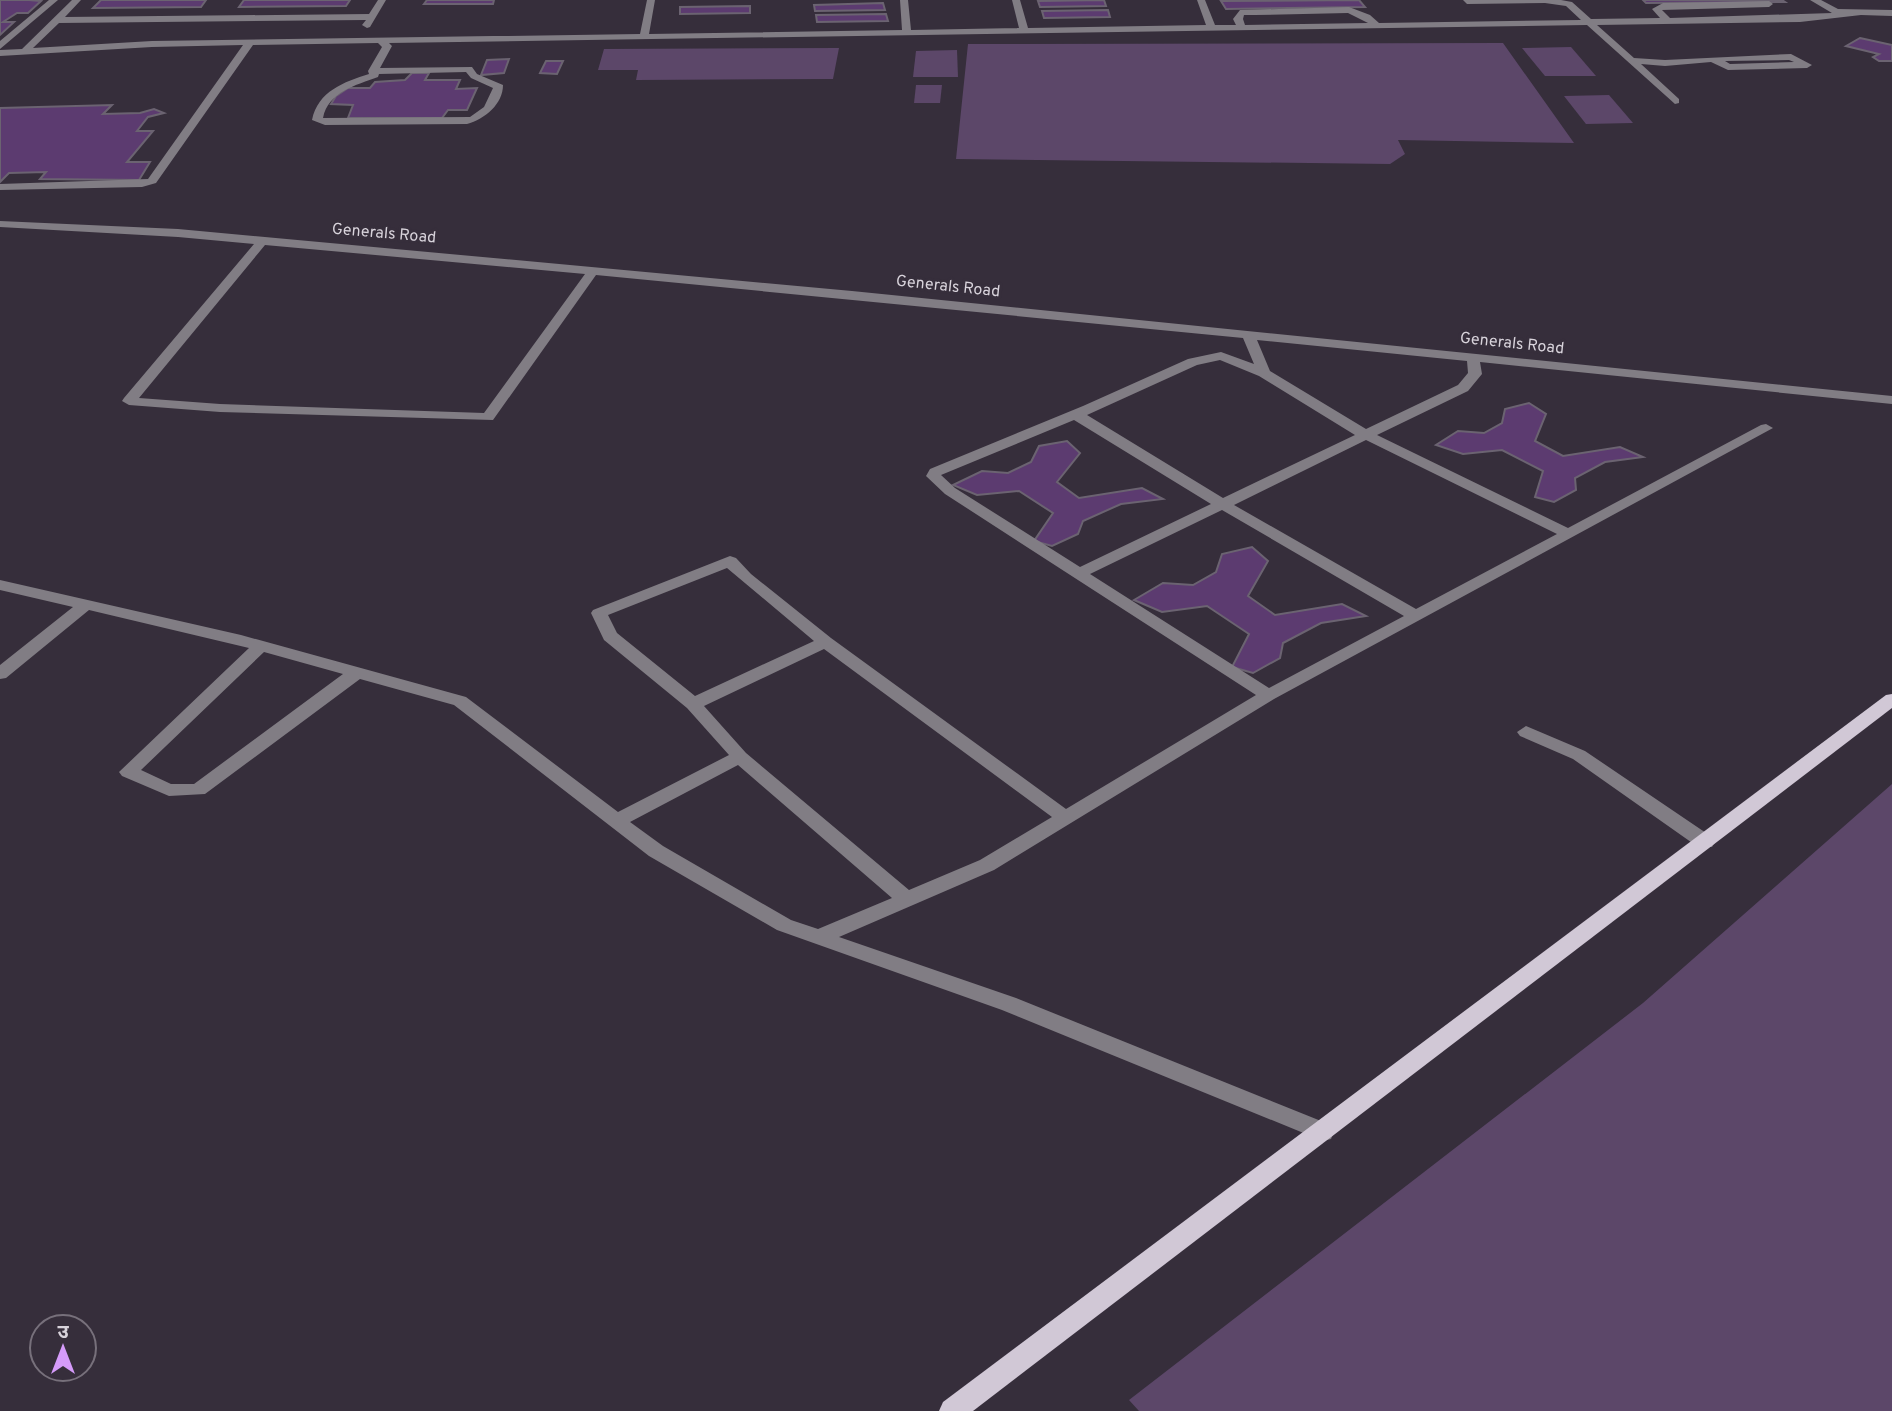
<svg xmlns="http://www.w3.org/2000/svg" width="1892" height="1411" viewBox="0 0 1892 1411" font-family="Overpass,'Noto Sans Devanagari',sans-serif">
<rect width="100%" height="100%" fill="#362e3b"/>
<g fill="#5c4769">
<polygon points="1503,43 1574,143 1398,140 1405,154 1390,164 956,159 968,44"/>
<polygon points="1571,47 1596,76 1545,76 1522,48"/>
<polygon points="839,48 833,79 636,80 638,70 598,70 604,49"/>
<polygon points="957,50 958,77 913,77 916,51"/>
<polygon points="916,85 942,85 940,103 914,103"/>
<polygon points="1609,95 1633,123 1586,124 1564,96"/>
<polygon points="1892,784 1892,1411 1139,1411 1129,1400 1643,1003"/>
</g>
<g fill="#5c3b70" stroke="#6b6371" stroke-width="2">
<polygon points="0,0 29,0 41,1 28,13 17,13 3,22 14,22 0,35"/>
<polygon points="101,0 206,0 201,7 93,8"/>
<polygon points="244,0 350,0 346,6 239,7"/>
<polygon points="427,0 494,0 493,4 424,4"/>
<polygon points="1104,0 1106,6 1040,7 1038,1"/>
<polygon points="1359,0 1365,7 1226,9 1221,1"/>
<polygon points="1643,0 1782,0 1785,2 1646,3"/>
<polygon points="883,3 885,10 815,11 814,5"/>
<polygon points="750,6 750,13 680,14 680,7"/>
<polygon points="1108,10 1110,17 1044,18 1042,11"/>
<polygon points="886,14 888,21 817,22 816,15"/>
<polygon points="1860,38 1892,45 1892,61 1879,61 1873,57 1879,54 1846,46"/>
<polygon points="509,59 504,73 481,75 487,60"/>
<polygon points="546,61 563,61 557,74 540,73"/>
<polygon points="412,73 429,73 425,80 460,80 456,89 477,88 467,110 448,110 442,118 348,118 353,105 331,104 336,96 348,88 370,88 375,82 405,80"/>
<polygon points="112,105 103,114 140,113 154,109 164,113 148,117 137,131 153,131 127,162 150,162 139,180 40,179 46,172 9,173 0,182 0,108"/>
<polygon points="1529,403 1546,414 1535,441 1563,456 1620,447 1643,457 1605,462 1575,478 1576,490 1554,502 1535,497 1543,471 1502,450 1463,454 1436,445 1458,431 1484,433 1502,423 1505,409"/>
<polygon points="1067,441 1080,453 1057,482 1079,498 1142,488 1163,499 1121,504 1083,521 1078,534 1052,546 1034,541 1053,513 1019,491 977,495 953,485 982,471 1008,473 1031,462 1039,446"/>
<polygon points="1252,547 1268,561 1248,596 1275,615 1342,604 1366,616 1321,623 1283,643 1280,658 1253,673 1232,667 1249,634 1207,606 1162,612 1134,600 1163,583 1193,585 1216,572 1222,554"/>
</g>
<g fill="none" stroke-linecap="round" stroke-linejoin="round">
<g fill="#817d84" fill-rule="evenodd">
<polygon points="49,0 58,0 0,49 0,41"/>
<path d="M72,0h9l-16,17 304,-3 9,-14h8l-16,27 -3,1 -5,-3 4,-5 -307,3 -26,25 119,-7 488,-7 7,-34h8l-6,34 253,-4 -2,-30h8l3,30 108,-2 -7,-28h8l8,28 178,-3 -9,-25h8l10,25h21l-3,-6 7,-9 109,-3 21,8 9,8 202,-3 -15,-14 -21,-3 -78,1 -4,-4h98l11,2 19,17 69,-1 -8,-9 11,-6 106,-2 4,3 -4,3 -107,3 8,8 162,-5 -22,-13h11l17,9 54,1v6l-31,-1 -61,7 -203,3 37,33 31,2 126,-6 21,11 -5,3 -79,2 -17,-8 -46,4 -24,-2 38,35v4l-4,1 -88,-79 -1198,18 3,3 -12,22 92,-1 5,7 26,11c0,19 -18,34 -36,39l-142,1 -13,-5c6,-29 32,-38 57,-46l-1,-3 14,-24 -4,-4 -125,2 -97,138 -14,4 -142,3v-6l148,-5 95,-134 -91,2 -152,9v-6l22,-1zM1348,13l20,10 -123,2 -2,-6 1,-4h11zM1789,60l5,2 -64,2 -5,-3zM466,72l5,6 22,10 -9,19 -14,10 -147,1c5,-26 33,-33 55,-41l1,-3z"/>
<path d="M0,221l178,8 674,62 1040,105v8l-412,-42 2,12 -14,17 -91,44 191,93 193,-103 5,-1 7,4 -499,271 -280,171 -155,67 177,61 315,127 3,7 -3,7 -8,2 -321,-131 -225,-80 -128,-74 -195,-151 -94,-26 -155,115 -36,2 -47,-20 -3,-4 130,-124 -160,-38 -83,68 -6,1v-14l73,-58 -73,-17v-10l241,55 225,62 152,115 111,-57 -42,-47 -83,-68 -13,-27 2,-3 137,-54 6,2 15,16 80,64 235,171 190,-114 -311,-201 -19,-18 4,-7 153,-63 105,-47 33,-7 33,12 -11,-26 -647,-63 -103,145 -273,-8 -91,-7 -7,-4 2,-3 130,-154 -76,-7 -178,-10zM265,245l320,29 -101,139 -264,-9 -81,-6zM1257,340l210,21 1,12 -10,12 -92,44 -96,-58zM1220,360l39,16 96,59 -132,63 -136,-83 110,-50zM1074,420l137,84 -131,63 -125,-79 -14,-13zM1366,440l191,94 -141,75 -182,-104zM1222,510l182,106 -135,72 -179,-114zM727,568l87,73 -119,55 -78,-63 -9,-18zM824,649l228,168 -72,43 -71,30 -163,-137 -42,-47zM264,652l79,22 -149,110h-23l-30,-14zM738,765l154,133 -74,31 -27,-9 -128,-74 -33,-24z"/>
<polygon points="1526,726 1585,751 1712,837 1715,842 1712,847 1698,847 1573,759 1520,736 1517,732"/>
</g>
<polygon fill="#d1c8d6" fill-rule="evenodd" points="1892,694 1892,708 973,1411 939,1411 943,1402 1886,695"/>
</g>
<g text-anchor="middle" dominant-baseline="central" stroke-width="6" stroke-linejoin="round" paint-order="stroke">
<g font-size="16" fill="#d8d3db" stroke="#362e3b">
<text transform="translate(384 234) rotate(5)">Generals Road</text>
<text transform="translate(948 287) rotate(6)">Generals Road</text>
<text transform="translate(1512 344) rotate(6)">Generals Road</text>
</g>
</g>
<g transform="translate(63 1348)"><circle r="33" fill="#362e3b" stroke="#77707b" stroke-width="2"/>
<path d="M0-5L12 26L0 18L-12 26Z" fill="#d59bfa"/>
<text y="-10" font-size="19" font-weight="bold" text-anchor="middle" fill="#d8d3db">उ</text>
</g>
</svg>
